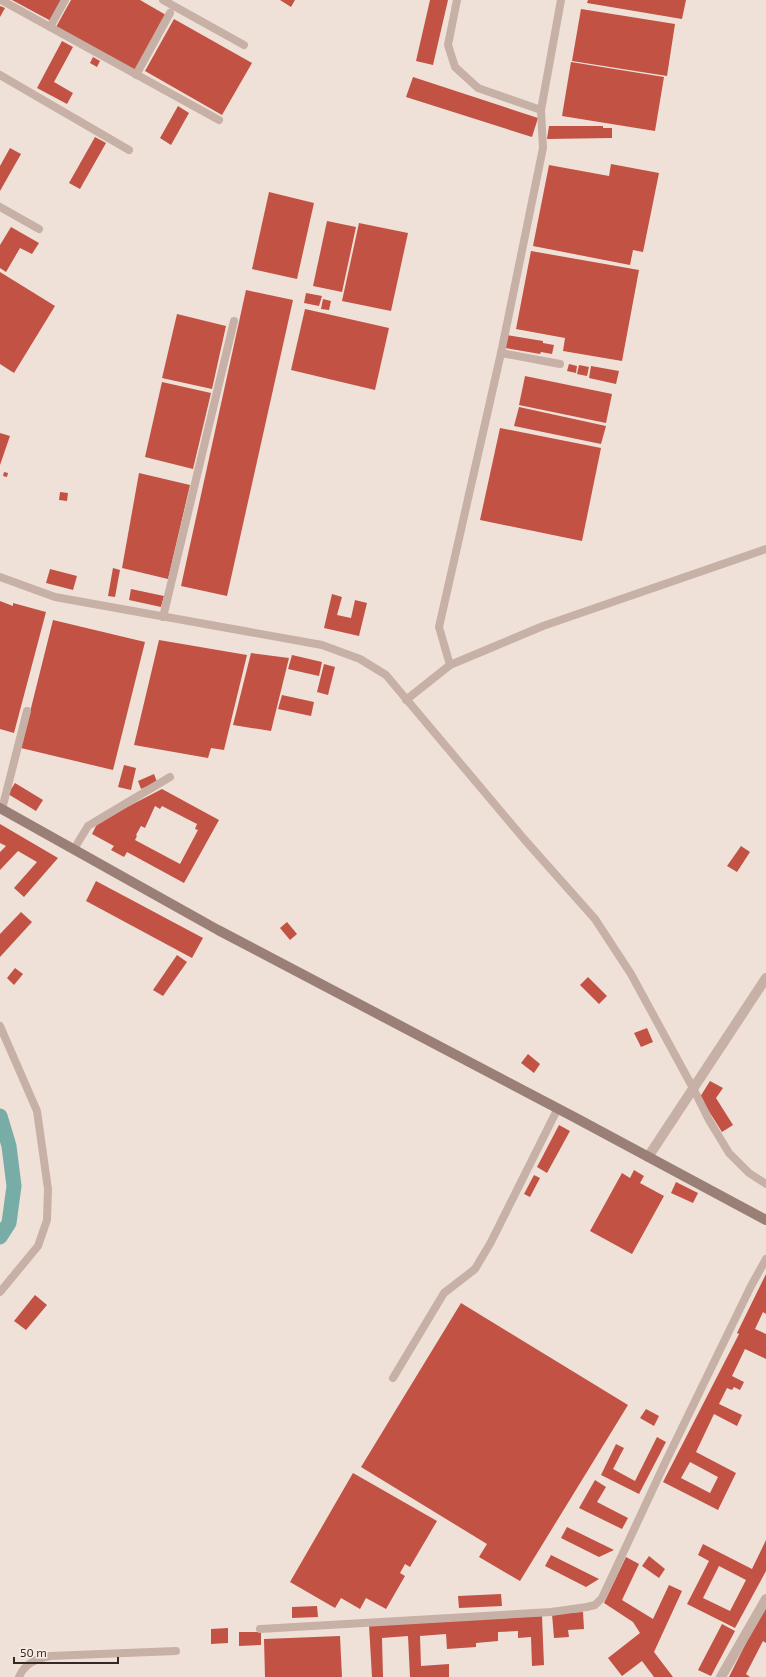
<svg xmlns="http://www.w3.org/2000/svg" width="766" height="1677" viewBox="0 0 766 1677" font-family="'Exo 2',sans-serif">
<rect width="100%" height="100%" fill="#f0e1d8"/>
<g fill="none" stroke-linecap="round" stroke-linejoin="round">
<polyline stroke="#78aca7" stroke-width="15" points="0,1116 9,1146 14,1186 9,1223 0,1237"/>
</g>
<g fill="#c15244" fill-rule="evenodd">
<polygon points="12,0 63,0 51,21"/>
<polygon points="71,0 140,0 166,15 134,71 56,27"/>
<polygon points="280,0 295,0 291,7"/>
<polygon points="430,0 448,0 433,65 416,61"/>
<polygon points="588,0 686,0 682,19 587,3"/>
<polygon points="0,6 5,8 0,17"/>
<polygon points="581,9 675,24 667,76 572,61"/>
<polygon points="174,19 252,63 222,115 145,71"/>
<polygon points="62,41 73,47 54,82 73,93 67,104 37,88"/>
<polygon points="93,57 100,61 97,67 90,63"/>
<polygon points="571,62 664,77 655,131 562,116"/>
<polygon points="413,77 538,118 532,137 406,97"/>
<polygon points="178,106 189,113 171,145 160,138"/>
<polygon points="549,126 603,126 603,128 612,128 612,138 547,139"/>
<polygon points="95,137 106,143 80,189 69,183"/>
<polygon points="10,148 21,154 0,191 0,166"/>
<polygon points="611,164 659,173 643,252 633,250 630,265 533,246 549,165 609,176"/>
<polygon points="269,192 314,203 297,279 252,269"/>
<polygon points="327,221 356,227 342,292 313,286"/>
<polygon points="359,223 408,233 391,311 342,301"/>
<polygon points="11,227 39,243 32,254 20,248 6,272 0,268 0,245"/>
<polygon points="531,251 639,270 622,361 563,351 565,338 516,329"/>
<polygon points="0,272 55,306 14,373 0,364"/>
<polygon points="246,290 293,300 227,596 181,586"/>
<polygon points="306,293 322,296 319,306 304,303"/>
<polygon points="323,299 331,301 329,310 321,309"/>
<polygon points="305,309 389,328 375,390 291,370"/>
<polygon points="177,314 226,326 212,389 162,378"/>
<polygon points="507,335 543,341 543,343 554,345 552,354 541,352 540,354 505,348"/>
<polygon points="569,364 577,366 576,373 567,371"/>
<polygon points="579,365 589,367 587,376 577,374"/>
<polygon points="591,366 619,371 616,384 589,378"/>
<polygon points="525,376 612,394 606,423 519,405"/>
<polygon points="162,382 211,393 193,469 145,457"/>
<polygon points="519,407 606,426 601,444 514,426"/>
<polygon points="500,428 601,448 582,541 480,520"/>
<polygon points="0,433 10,436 0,465"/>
<polygon points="4,472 8,473 7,477 3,476"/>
<polygon points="139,473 190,485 168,579 122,568"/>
<polygon points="60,492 68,493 67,501 59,500"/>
<polygon points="113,568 120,570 115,597 108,596"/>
<polygon points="50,569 77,576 73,590 46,583"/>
<polygon points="131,589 164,596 161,607 129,600"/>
<polygon points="332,594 342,597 337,615 351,618 355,600 367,603 359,636 324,628"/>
<polygon points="0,601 13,606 13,603 46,612 14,733 0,729"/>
<polygon points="53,620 145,642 113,770 21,748"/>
<polygon points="159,640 247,655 224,750 211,748 208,758 134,745"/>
<polygon points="251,653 289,658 271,731 233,725"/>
<polygon points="292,655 322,662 319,676 288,669"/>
<polygon points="324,664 335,667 328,695 317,692"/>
<polygon points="282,695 314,702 311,716 278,709"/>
<polygon points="124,765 136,768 131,790 118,787"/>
<polygon points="154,774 157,782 141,789 138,781"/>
<polygon points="15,783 43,800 36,811 8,794"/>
<path d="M162,789l57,31 -35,63 -57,-31 -3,5 -13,-7 3,-4 -22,-12 6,-12zM155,806l5,3 2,-3 35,18 -2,5 3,1 -18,34 -45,-24 2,-4 -1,-1 5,-9 4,2z"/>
<polygon points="0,824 58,858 24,897 14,888 37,862 18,851 0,870 0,852 6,846 0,843"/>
<polygon points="741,846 750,852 737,872 727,866"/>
<polygon points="96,881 203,938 192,958 86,901"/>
<polygon points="21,912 32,922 0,957 0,934"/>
<polygon points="287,922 297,934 290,940 280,928"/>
<polygon points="177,955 187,962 163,996 153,990"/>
<polygon points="15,968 23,974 14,985 7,978"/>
<polygon points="588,977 607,996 599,1004 580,985"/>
<polygon points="647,1028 653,1042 641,1047 634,1033"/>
<polygon points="528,1054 540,1064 534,1073 521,1063"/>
<polygon points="710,1081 723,1088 716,1098 733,1125 722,1132 700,1097"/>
<polygon points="559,1125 570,1131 547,1173 537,1167"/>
<polygon points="634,1170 644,1176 640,1183 664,1196 632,1254 590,1231 622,1173 630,1178"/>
<polygon points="534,1175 540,1178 530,1197 524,1194"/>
<polygon points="676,1182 698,1193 693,1203 671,1193"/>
<path d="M766,1274v40l-3,-2 -8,17 11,5v25l-21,-10 -13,27 12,6 -4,8 -6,-3 -2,3 -5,-2 -8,16 23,11 -5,11 -23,-12 -18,38 40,21 -18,37 -55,-28 76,-148 -2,-1zM690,1462l28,15 -8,16 -29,-15z"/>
<polygon points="35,1295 47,1305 26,1330 14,1321"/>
<polygon points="461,1303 628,1405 520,1581 479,1557 487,1544 361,1467"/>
<polygon points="646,1409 659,1416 654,1426 640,1418"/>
<polygon points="657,1437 666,1442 639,1494 601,1475 616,1444 624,1448 613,1469 635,1481"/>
<polygon points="353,1473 437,1521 410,1567 405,1564 400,1573 405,1576 386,1609 366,1598 360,1609 341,1598 335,1608 290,1582"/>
<polygon points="595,1480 606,1487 597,1502 628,1518 622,1529 579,1508"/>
<polygon points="567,1527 614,1550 599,1557 561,1538"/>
<path d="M766,1540v31l-31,57 -48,-24 22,-43 -11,-6 5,-11 49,25zM719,1566l27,14 -16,31 -27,-13z"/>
<polygon points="551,1555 599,1579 586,1587 545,1566"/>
<polygon points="649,1556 665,1569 659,1578 642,1566"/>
<polygon points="626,1557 639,1564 622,1600 653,1619 669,1585 682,1591 654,1652 673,1677 654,1677 642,1661 622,1676 608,1658 640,1633 633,1622 604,1603"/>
<polygon points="501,1594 502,1606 459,1608 458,1596"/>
<polygon points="317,1606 318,1617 292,1618 292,1607"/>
<polygon points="766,1608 766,1643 763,1641 746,1674 750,1677 729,1677 751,1633"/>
<polygon points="583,1612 584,1629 568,1630 569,1637 554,1638 552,1614"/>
<polygon points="542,1616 544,1665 532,1666 531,1637 518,1638 518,1631 498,1632 498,1641 476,1643 476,1647 447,1649 446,1634 420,1636 421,1666 449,1664 449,1677 410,1677 408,1636 382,1638 383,1677 372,1677 369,1625"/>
<polygon points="722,1624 735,1631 711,1676 698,1670"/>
<polygon points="228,1628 228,1643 211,1644 211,1629"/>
<polygon points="239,1632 261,1632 261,1645 239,1646"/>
<polygon points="340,1636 342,1677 265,1677 264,1639"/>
</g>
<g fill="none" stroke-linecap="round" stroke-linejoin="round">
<g stroke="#c7b0a5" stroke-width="8">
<polyline points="1,0 219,120"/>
<polyline points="163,0 244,45"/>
<polyline points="50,27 65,0"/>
<polyline points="0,75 129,150"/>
<polyline points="136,75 170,13"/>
<polyline points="541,110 561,0"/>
<polyline points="0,207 39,229"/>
<polyline points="501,353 560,364"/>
<polyline points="0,577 55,597 322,645 360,659 386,675 524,839 595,919 631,974 693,1088 709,1120 729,1153 749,1173 766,1184"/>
<polyline points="163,617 234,321"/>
<polyline points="450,665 543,626 766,549"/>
<polyline points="406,700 450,665 439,627 501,353 543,148 541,110 478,88 455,67 448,45 457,0"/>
<polyline points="2,809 27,711"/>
<polyline points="74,849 88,826 170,777"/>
<polyline points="0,1026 37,1111 48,1189 47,1220 38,1246 0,1292"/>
<polyline points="393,1378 444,1293 475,1269 491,1242 558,1108"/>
<polyline points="260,1629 551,1612 587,1607 595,1605 602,1598 665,1463 751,1286 766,1259"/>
<path d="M19,1677c6,-14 17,-18 31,-21l126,-5"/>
</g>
<g stroke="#c7b0a5" stroke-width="10">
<polyline points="648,1157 766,978"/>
<polyline points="721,1677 766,1599"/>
</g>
<polyline stroke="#9a7f76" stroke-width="10" points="0,808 218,930 574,1117 766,1220"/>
</g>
<path d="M14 1657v6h104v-6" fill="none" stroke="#332826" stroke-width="2"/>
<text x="20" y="1657" font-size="12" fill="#332826" stroke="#f8ece4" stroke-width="3" paint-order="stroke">50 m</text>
</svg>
